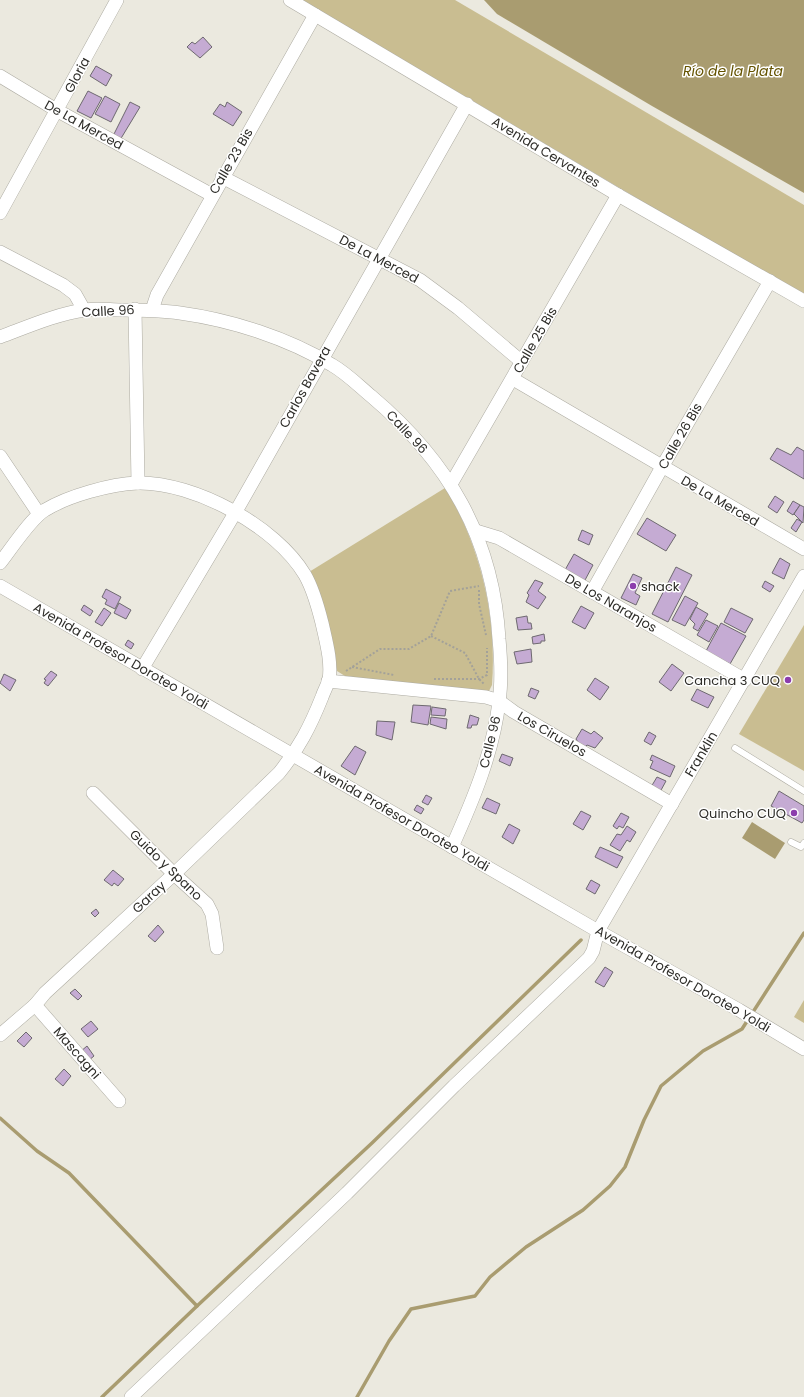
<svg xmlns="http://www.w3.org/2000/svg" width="804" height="1397" viewBox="0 0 804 1397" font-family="Poppins,sans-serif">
<rect width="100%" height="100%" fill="#ebe9df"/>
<g fill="#c9bd91">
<polygon points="302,0 455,0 804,205 804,297"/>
<path d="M445,488c36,58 52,130 47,197l-3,6 -7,3 -137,-18 -8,-5 -28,-99z"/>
<polygon points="804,625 804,771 739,734"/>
<polygon points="804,1000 804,1023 794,1017"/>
</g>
<g fill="#a99c70">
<polygon points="484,0 804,0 804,193 652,106 497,14"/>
<polygon points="752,822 785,843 775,859 742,838"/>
</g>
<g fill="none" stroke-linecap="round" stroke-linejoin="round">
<g stroke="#a99c70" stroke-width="3.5">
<polyline points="0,1118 37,1151 69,1173 197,1306 372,1143 581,940"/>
<polyline points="102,1397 197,1306"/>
<polyline points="357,1397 389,1341 411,1309 475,1296 490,1277 526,1247 583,1210 610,1186 625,1167 644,1120 661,1086 703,1051 742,1029 804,933"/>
</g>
</g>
<g fill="#c5abd3" stroke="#6e6970">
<polygon points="203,37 212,47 200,58 187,47 192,42 195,44"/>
<polygon points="96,66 112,75 106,86 90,76"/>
<polygon points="88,91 102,98 91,118 77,111"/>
<polygon points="105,96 120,104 111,122 95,114"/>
<polygon points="130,102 140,107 120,140 114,134"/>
<polygon points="227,102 242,112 233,126 213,114 220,104 225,107"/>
<polygon points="797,447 804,451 804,479 770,459 777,448 791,455"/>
<polygon points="775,496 784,502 777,513 768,507"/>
<polygon points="793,501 800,505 793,515 787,511"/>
<polygon points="800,505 804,507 803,523 794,514"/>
<polygon points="647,518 676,535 666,551 637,534"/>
<polygon points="797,519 802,522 796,532 791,528"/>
<polygon points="582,530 593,535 589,545 578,540"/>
<polygon points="574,554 593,565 584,582 565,570"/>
<polygon points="780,558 790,564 784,579 772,573"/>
<polygon points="676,567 692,575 668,622 652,614"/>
<polygon points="633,574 642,578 635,593 640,596 636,605 621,598"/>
<polygon points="535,580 543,583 538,591 546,597 538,609 526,602 529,595 527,593"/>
<polygon points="765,581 774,586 770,592 762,587"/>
<polygon points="106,589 121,597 115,609 105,604 107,600 102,597"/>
<polygon points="685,596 698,603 685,626 672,620"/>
<polygon points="119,603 131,610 126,619 114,613"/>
<polygon points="84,605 93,611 90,616 81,610"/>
<polygon points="581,606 594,613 585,629 572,622"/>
<polygon points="696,607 708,614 698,631 693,628 695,624 690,619"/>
<polygon points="104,608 111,613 102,626 95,622"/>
<polygon points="731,608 753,619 745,633 724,622"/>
<polygon points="527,616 528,623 531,623 532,629 518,630 516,618"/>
<polygon points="706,620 718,626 709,642 697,635"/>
<polygon points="721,623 746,636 730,664 706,651"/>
<polygon points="544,634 545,641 541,641 541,643 533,644 532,637"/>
<polygon points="128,640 134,644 131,649 125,645"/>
<polygon points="531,649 532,662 517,664 514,652"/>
<polygon points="672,664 684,673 671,691 659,682"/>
<polygon points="51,671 57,675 48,686 44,683 46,680 44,679"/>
<polygon points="4,674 16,680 10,691 0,683"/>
<polygon points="595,678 609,687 600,700 587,690"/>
<polygon points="531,688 539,691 535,699 528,696"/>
<polygon points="697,689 714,697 708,708 691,700"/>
<polygon points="413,705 431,706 428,725 411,722"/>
<polygon points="432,707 446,709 445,716 431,715"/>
<polygon points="470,715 479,718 477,725 472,725 471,728 467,728"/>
<polygon points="431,717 447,719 446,729 430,724"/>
<polygon points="377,721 395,722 392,740 376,735"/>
<polygon points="582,729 591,734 594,731 603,738 595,748 587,745 585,747 580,745 576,739"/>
<polygon points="649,732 656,736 651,745 644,741"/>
<polygon points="355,746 366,752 355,775 341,766"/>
<polygon points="502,754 513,758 510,766 499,761"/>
<polygon points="652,755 675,766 670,777 650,768 653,761 650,760"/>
<polygon points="657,777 666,781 660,792 651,787"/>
<polygon points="779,791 804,806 804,820 802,823 771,806"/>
<polygon points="426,795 432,798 428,805 422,802"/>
<polygon points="487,798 500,804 496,814 482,808"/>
<polygon points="417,805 424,809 421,814 414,810"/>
<polygon points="581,811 591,816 583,830 573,824"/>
<polygon points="621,813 629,817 623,828 619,826 617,829 613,826"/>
<polygon points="509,824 520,830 513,844 502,837"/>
<polygon points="627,826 636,832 630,842 627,840 620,851 610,845 617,834 621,835"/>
<polygon points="600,847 623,857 617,868 595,857"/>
<polygon points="113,870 124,879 118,886 114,883 112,886 104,880"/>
<polygon points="591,880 600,885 595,894 586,889"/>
<polygon points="96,909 99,913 95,917 91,913"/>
<polygon points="158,925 164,932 155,942 148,936"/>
<polygon points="605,967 613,972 604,987 595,982"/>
<polygon points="75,989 82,996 78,1000 70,993"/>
<polygon points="91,1021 98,1029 88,1037 81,1029"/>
<polygon points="26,1032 32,1038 24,1047 17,1041"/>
<polygon points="87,1046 94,1056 88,1061 80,1052"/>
<polygon points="64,1069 71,1076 63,1086 55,1079"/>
</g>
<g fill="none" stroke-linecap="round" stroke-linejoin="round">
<g stroke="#adaba2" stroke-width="7">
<g id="service">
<polyline points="735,748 804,791"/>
<polyline points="791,842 801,847 804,843"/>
</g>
</g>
<g stroke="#adaba2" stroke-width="14">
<g id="minor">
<polyline points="290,0 618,195 804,301"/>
<polyline points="0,76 58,111 212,195"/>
<polyline points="222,177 420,280 458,308 522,362"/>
<polyline points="0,213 117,0"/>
<polyline points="0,252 63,285 75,294 84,310"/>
<polyline points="135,309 138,483"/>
<polyline points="152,310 157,295 315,15"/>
<path d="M0,337c27,-10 56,-23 85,-27 12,-2 25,0 36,0 20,0 39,0 59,3 51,7 108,25 152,52 14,8 26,20 39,31 77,65 122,141 128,243 2,21 3,42 0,63 -6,51 -26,98 -47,145"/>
<polyline points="513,379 804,549"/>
<polyline points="0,456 39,514"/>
<polyline points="451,484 618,195"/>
<polyline points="476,531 499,538 745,680"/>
<path d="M0,563c11,-14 31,-45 45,-53 23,-14 65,-26 93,-27 56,-1 138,43 167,92 8,14 13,32 17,48 4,18 10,39 7,57 -2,6 -5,11 -7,17 -12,30 -23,51 -43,76l-105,101 -129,119 -10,12 -35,30"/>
<polyline points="0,586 598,931 739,1010 804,1049"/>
<polyline points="592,592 662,467 770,281"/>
<polyline points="142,669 235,513 467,104"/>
<polyline points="328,681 486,697 499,701 514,712 672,804"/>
<polyline points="93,793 174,874 207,904 212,914 217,948"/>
<polyline points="35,1005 119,1101"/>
<polyline points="131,1397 347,1193 454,1086 589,958 593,951 598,931 804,576"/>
</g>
</g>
<g stroke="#a3a199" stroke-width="2" stroke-dasharray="2 2" stroke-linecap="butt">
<polyline points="479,590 479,604 486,635"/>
<polyline points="431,636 465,653 479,679 485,685"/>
<polyline points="352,667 394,675"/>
<polyline points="346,671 380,649 409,649 431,636 450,591 479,586"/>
<polyline points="434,679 479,679 487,675 487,648"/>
</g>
<use href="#service" stroke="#fff" stroke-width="6"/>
<use href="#minor" stroke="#fff" stroke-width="13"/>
</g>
<g fill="#8c3dad" stroke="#fff" stroke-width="1.5">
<circle cx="633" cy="586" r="4"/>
<circle cx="788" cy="680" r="4"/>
<circle cx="794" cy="813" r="4"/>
</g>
<g text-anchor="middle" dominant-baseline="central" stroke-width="3" stroke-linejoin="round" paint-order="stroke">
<g font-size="13" fill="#2e2d29" stroke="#fff">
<text transform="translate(77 75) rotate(-62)">Gloria</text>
<text transform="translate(84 125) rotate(29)">De La Merced</text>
<text transform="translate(546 152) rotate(31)">Avenida Cervantes</text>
<text transform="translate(231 161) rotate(-60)">Calle 23 Bis</text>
<text transform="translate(379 259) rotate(28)">De La Merced</text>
<text transform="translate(108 311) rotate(-3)">Calle 96</text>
<text transform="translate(535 340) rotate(-60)">Calle 25 Bis</text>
<text transform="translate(305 387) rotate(-61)">Carlos Bavera</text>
<text transform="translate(407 432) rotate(47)">Calle 96</text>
<text transform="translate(680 436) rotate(-60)">Calle 26 Bis</text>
<text transform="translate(720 501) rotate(30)">De La Merced</text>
<text transform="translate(611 603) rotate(30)">De Los Naranjos</text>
<text transform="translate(121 656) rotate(30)">Avenida Profesor Doroteo Yoldi</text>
<text transform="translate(552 734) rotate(30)">Los Ciruelos</text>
<text transform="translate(490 742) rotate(-76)">Calle 96</text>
<text transform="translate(701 754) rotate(-59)">Franklin</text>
<text transform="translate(402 818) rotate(30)">Avenida Profesor Doroteo Yoldi</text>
<text transform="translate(166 865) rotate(44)">Guido y Spano</text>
<text transform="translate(149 897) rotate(-43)">Garay</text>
<text transform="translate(683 979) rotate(30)">Avenida Profesor Doroteo Yoldi</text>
<text transform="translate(77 1053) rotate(49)">Mascagni</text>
</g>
<g font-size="13" fill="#2e2d29" stroke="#fff" text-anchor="end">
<text x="641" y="586" text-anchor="start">shack</text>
<text x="780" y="680">Cancha 3 CUQ</text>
<text x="786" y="813">Quincho CUQ</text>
</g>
<g font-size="14" font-style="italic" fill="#655300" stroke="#fff">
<text x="733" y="71">Río de la Plata</text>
</g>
</g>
</svg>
